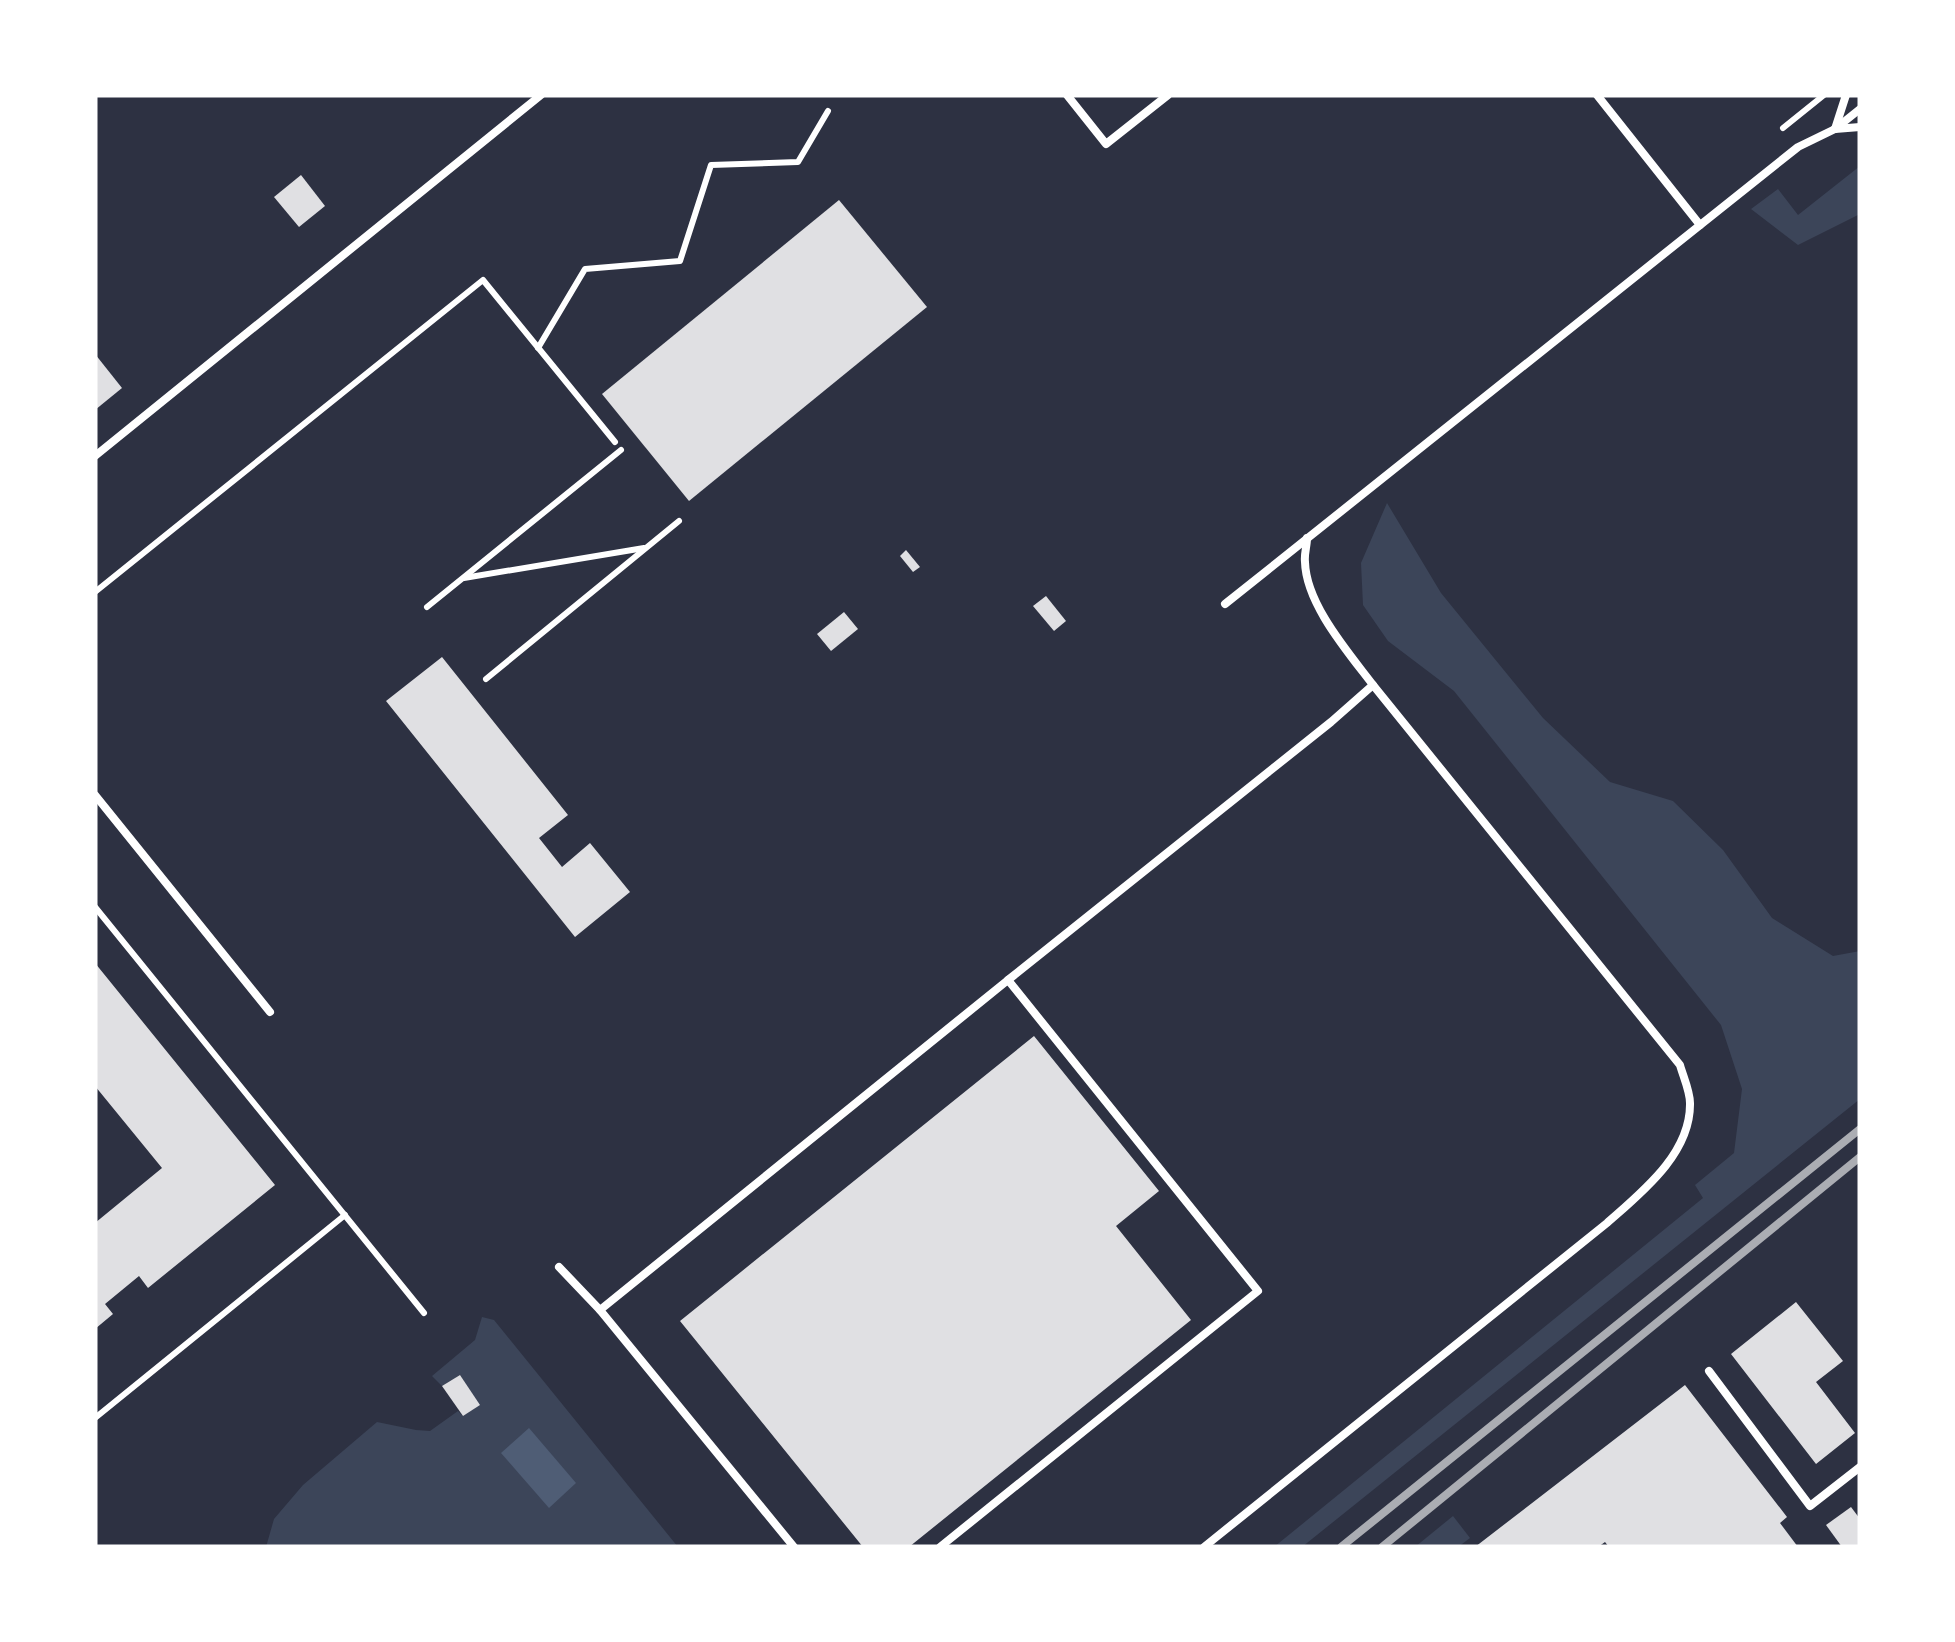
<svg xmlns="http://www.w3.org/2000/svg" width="1955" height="1642" viewBox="0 0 1955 1642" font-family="'Roboto Condensed',sans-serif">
<rect width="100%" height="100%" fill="#2d3142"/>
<g fill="#3c4559">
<polygon points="1860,166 1860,214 1798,245 1751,209 1778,189 1798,215"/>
<polygon points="1387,503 1441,593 1543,718 1610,782 1673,801 1723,850 1772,918 1833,956 1860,951 1860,1099 1302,1547 1274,1547 1703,1198 1695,1185 1734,1153 1742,1089 1721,1025 1454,691 1388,641 1363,605 1361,563"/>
<polygon points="482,1317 494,1320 678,1547 266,1547 274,1519 303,1485 377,1422 416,1430 430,1431 458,1411 463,1416 479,1405 460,1375 442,1386 432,1376 475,1340"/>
<polygon points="1453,1516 1470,1538 1458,1547 1415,1547"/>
</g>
<polygon fill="#4f5d75" points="529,1428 576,1483 549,1508 501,1453"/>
<g fill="#e0e0e3">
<polygon points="301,175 325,206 299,227 274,197"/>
<polygon points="839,200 927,307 689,501 602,394"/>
<polygon points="95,354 122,388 95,410"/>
<polygon points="906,550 920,567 913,572 900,556"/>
<polygon points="1046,596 1066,621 1054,631 1033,606"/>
<polygon points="844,612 858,629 831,651 817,634"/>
<polygon points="442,657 568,815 539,838 562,867 590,843 630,892 575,937 386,701"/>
<polygon points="95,963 275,1185 148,1288 139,1276 105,1304 113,1314 95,1329 95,1223 162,1168 95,1086"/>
<polygon points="1034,1036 1159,1191 1116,1226 1191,1320 909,1547 863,1547 680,1321"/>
<polygon points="1796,1302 1843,1361 1816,1382 1855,1433 1816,1464 1731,1354"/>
<polygon points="460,1375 480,1405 463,1416 442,1386"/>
<polygon points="1685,1385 1787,1517 1780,1523 1798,1547 1609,1547 1605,1542 1598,1547 1475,1547"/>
<polygon points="1851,1507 1860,1519 1860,1547 1842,1547 1826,1525"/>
</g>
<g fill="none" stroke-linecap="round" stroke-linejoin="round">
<g stroke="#fff" stroke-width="6">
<polyline points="1783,128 1824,95"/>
<polyline points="538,348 585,269 680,261 711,165 798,162 828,111"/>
<polyline points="464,578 644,548"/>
<polyline points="95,592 483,280 615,442"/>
<polyline points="427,607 621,450"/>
<polyline points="486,679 679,521"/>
<polyline points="95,907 424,1313"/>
<polyline points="95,1418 345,1215"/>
</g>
<g stroke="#fff" stroke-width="8">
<polyline points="1067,95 1106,144 1168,95"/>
<polyline points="1597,95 1700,225"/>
<polyline points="1835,129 1846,95"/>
<polyline points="1835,129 1860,127"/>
<polyline points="95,456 541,95"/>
<polyline points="1225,604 1798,147 1835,129 1860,109"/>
<polyline points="95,795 270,1012"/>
<polyline points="1008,980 1331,722 1373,685"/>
<polyline points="559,1267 600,1310 794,1547"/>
<polyline points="600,1310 1008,980 1258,1291 940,1547"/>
<polyline points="1709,1371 1810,1506 1860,1467"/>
<path d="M1204,1547l403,-324c34,-30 84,-69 83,-120 0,-12 -7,-27 -10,-38l-307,-380c-25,-33 -67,-81 -68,-123 -1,-8 2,-16 2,-24"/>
</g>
<g stroke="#abadb3" stroke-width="8">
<polyline points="1341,1547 1860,1129"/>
<polyline points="1382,1547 1860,1157"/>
</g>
</g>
<rect width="1955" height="1642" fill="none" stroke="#ffffff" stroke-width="195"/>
</svg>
